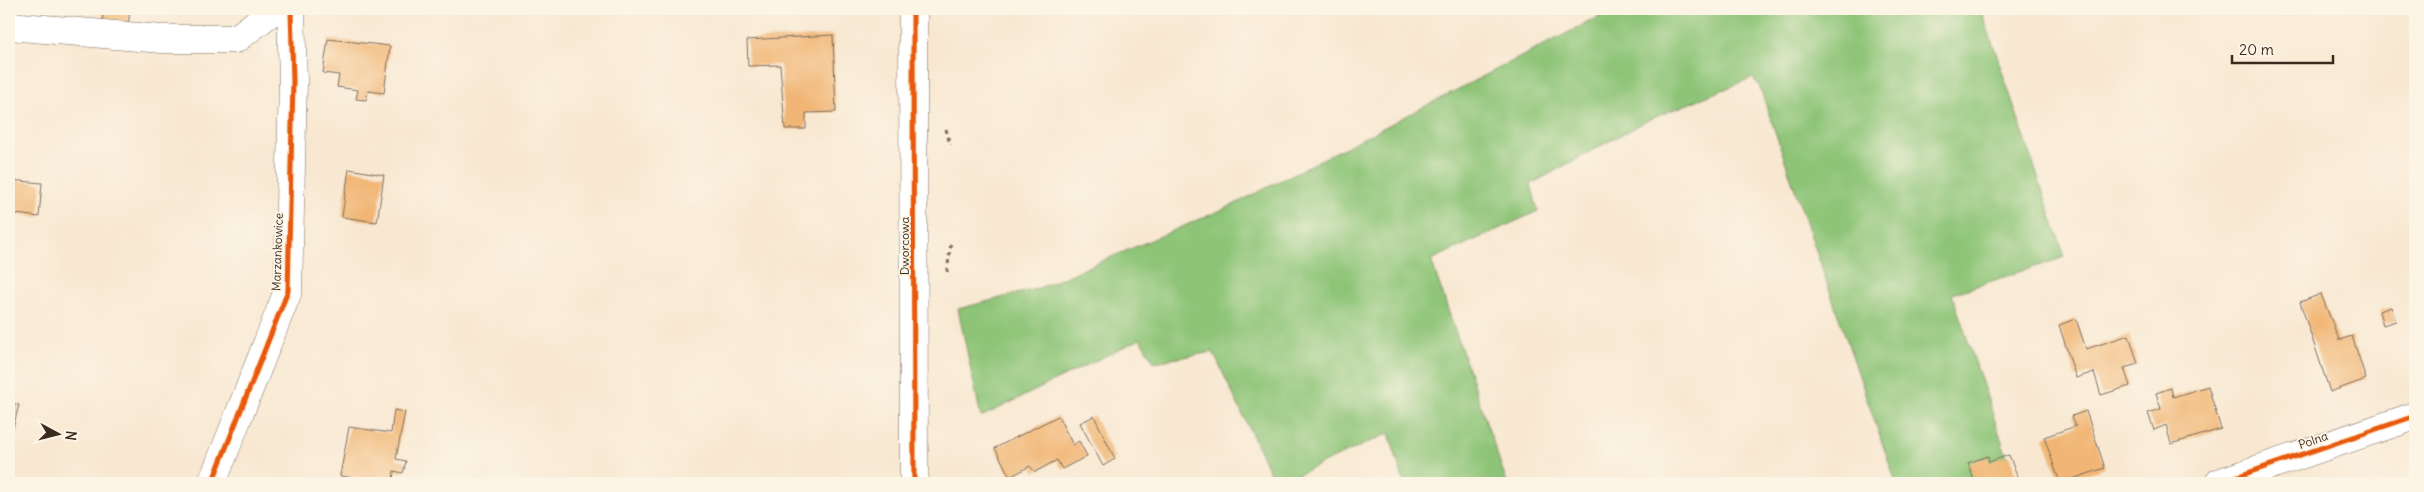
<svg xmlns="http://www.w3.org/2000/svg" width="2424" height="492" viewBox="0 0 2424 492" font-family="Delius,sans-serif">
<rect width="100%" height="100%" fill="#fcf5e5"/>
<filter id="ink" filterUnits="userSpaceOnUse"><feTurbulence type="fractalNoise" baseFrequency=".02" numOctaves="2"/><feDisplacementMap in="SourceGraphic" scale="10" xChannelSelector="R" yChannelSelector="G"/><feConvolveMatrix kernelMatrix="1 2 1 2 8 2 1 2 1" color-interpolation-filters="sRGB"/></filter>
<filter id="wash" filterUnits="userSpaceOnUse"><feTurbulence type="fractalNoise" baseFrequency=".0096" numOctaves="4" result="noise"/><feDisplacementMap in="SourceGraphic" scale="20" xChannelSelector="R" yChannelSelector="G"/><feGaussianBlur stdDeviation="1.12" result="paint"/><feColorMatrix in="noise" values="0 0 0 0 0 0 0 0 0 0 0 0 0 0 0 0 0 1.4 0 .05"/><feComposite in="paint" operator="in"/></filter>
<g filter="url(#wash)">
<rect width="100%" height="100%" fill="#f8e8d2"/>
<polygon fill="#8dc477" stroke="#64774a" points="1614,9 1981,9 2065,257 1952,294 2016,483 1896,483 1759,85 1752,78 1648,120 1531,184 1538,211 1431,260 1507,483 1404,483 1389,433 1279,483 1275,483 1213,352 1154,362 1140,339 981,417 958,309 1039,288 1233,205"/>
<g id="blocks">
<g fill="#f1b675">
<polygon points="81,9 130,9 128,28 102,25 103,14 81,12"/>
<polygon points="833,35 836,112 806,113 806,129 785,129 780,65 748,66 747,40"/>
<polygon points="328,39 390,46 384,93 368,91 366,100 356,99 358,90 337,87 339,75 323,73"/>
<polygon points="349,169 384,175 377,222 342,217"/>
<polygon points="9,180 42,183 39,217 9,213"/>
<polygon points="2321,294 2339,340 2352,336 2366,379 2330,392 2300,302"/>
<polygon points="2391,307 2396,321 2383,325 2379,311"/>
<polygon points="2076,319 2086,349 2129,335 2138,364 2124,368 2130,386 2101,395 2094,372 2076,378 2059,325"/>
<polygon points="2208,386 2221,429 2171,444 2166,425 2154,430 2148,413 2161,409 2156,393 2171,388 2173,397"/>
<polygon points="9,403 19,405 9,443"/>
<polygon points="394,410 405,412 396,459 406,461 403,473 394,471 393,483 340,476 349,427 391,433"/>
<polygon points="2086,411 2105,468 2060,483 2044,437 2076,426 2072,416"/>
<polygon points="1058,416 1073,445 1079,441 1087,456 1062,469 1057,460 1035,472 1030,466 1010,477 995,448"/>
<polygon points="1094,416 1115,459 1103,466 1080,423"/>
<polygon points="2009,455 2018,479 2005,483 1975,483 1968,463 1988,456 1989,462"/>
</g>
</g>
</g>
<g filter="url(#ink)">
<use href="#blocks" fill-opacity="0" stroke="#7d6c5d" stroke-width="1"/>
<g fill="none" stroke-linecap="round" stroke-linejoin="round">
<g stroke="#7d6c5d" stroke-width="29">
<g id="minor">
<polyline points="913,9 914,483"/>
<polyline points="9,26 162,39 236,39 275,9"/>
<polyline points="212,483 288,291 293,82 291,9"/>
<polyline points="2218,483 2415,416"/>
</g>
</g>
<g stroke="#7d6c5d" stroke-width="3" stroke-dasharray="4 4" stroke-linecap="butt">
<polyline points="946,129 950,145"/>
<polyline points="947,272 951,243"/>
</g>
<use href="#minor" stroke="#fff" stroke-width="28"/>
<g stroke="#fcf5e5" stroke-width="8">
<g id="cycleway">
<polyline points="913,9 914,483"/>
<polyline points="212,483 288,291 293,82 291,9"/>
<polyline points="2218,483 2415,416"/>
</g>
</g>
<use href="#cycleway" stroke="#e8590c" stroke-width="5"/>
</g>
</g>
<g text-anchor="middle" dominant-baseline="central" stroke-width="4" stroke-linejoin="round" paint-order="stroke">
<g font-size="12" fill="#3b2a1e" stroke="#fcf5e5">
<text transform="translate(904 246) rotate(-90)">Dworcowa</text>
<text transform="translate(277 252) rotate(-88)">Marzankowice</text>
<text transform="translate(2313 440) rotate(-19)">Polna</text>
</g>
</g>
<rect width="2424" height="492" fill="none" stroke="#fcf5e5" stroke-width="30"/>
<g transform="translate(58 434) rotate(97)" stroke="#fcf5e5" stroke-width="4" paint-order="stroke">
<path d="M0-4L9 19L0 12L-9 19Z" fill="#3b2a1e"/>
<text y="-8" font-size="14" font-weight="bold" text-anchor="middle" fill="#3b2a1e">N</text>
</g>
<path d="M2232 55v8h101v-8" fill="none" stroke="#3b2a1e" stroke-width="2.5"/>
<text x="2239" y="55" font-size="15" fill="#3b2a1e" stroke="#fcf5e5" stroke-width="4" paint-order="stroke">20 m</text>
</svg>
